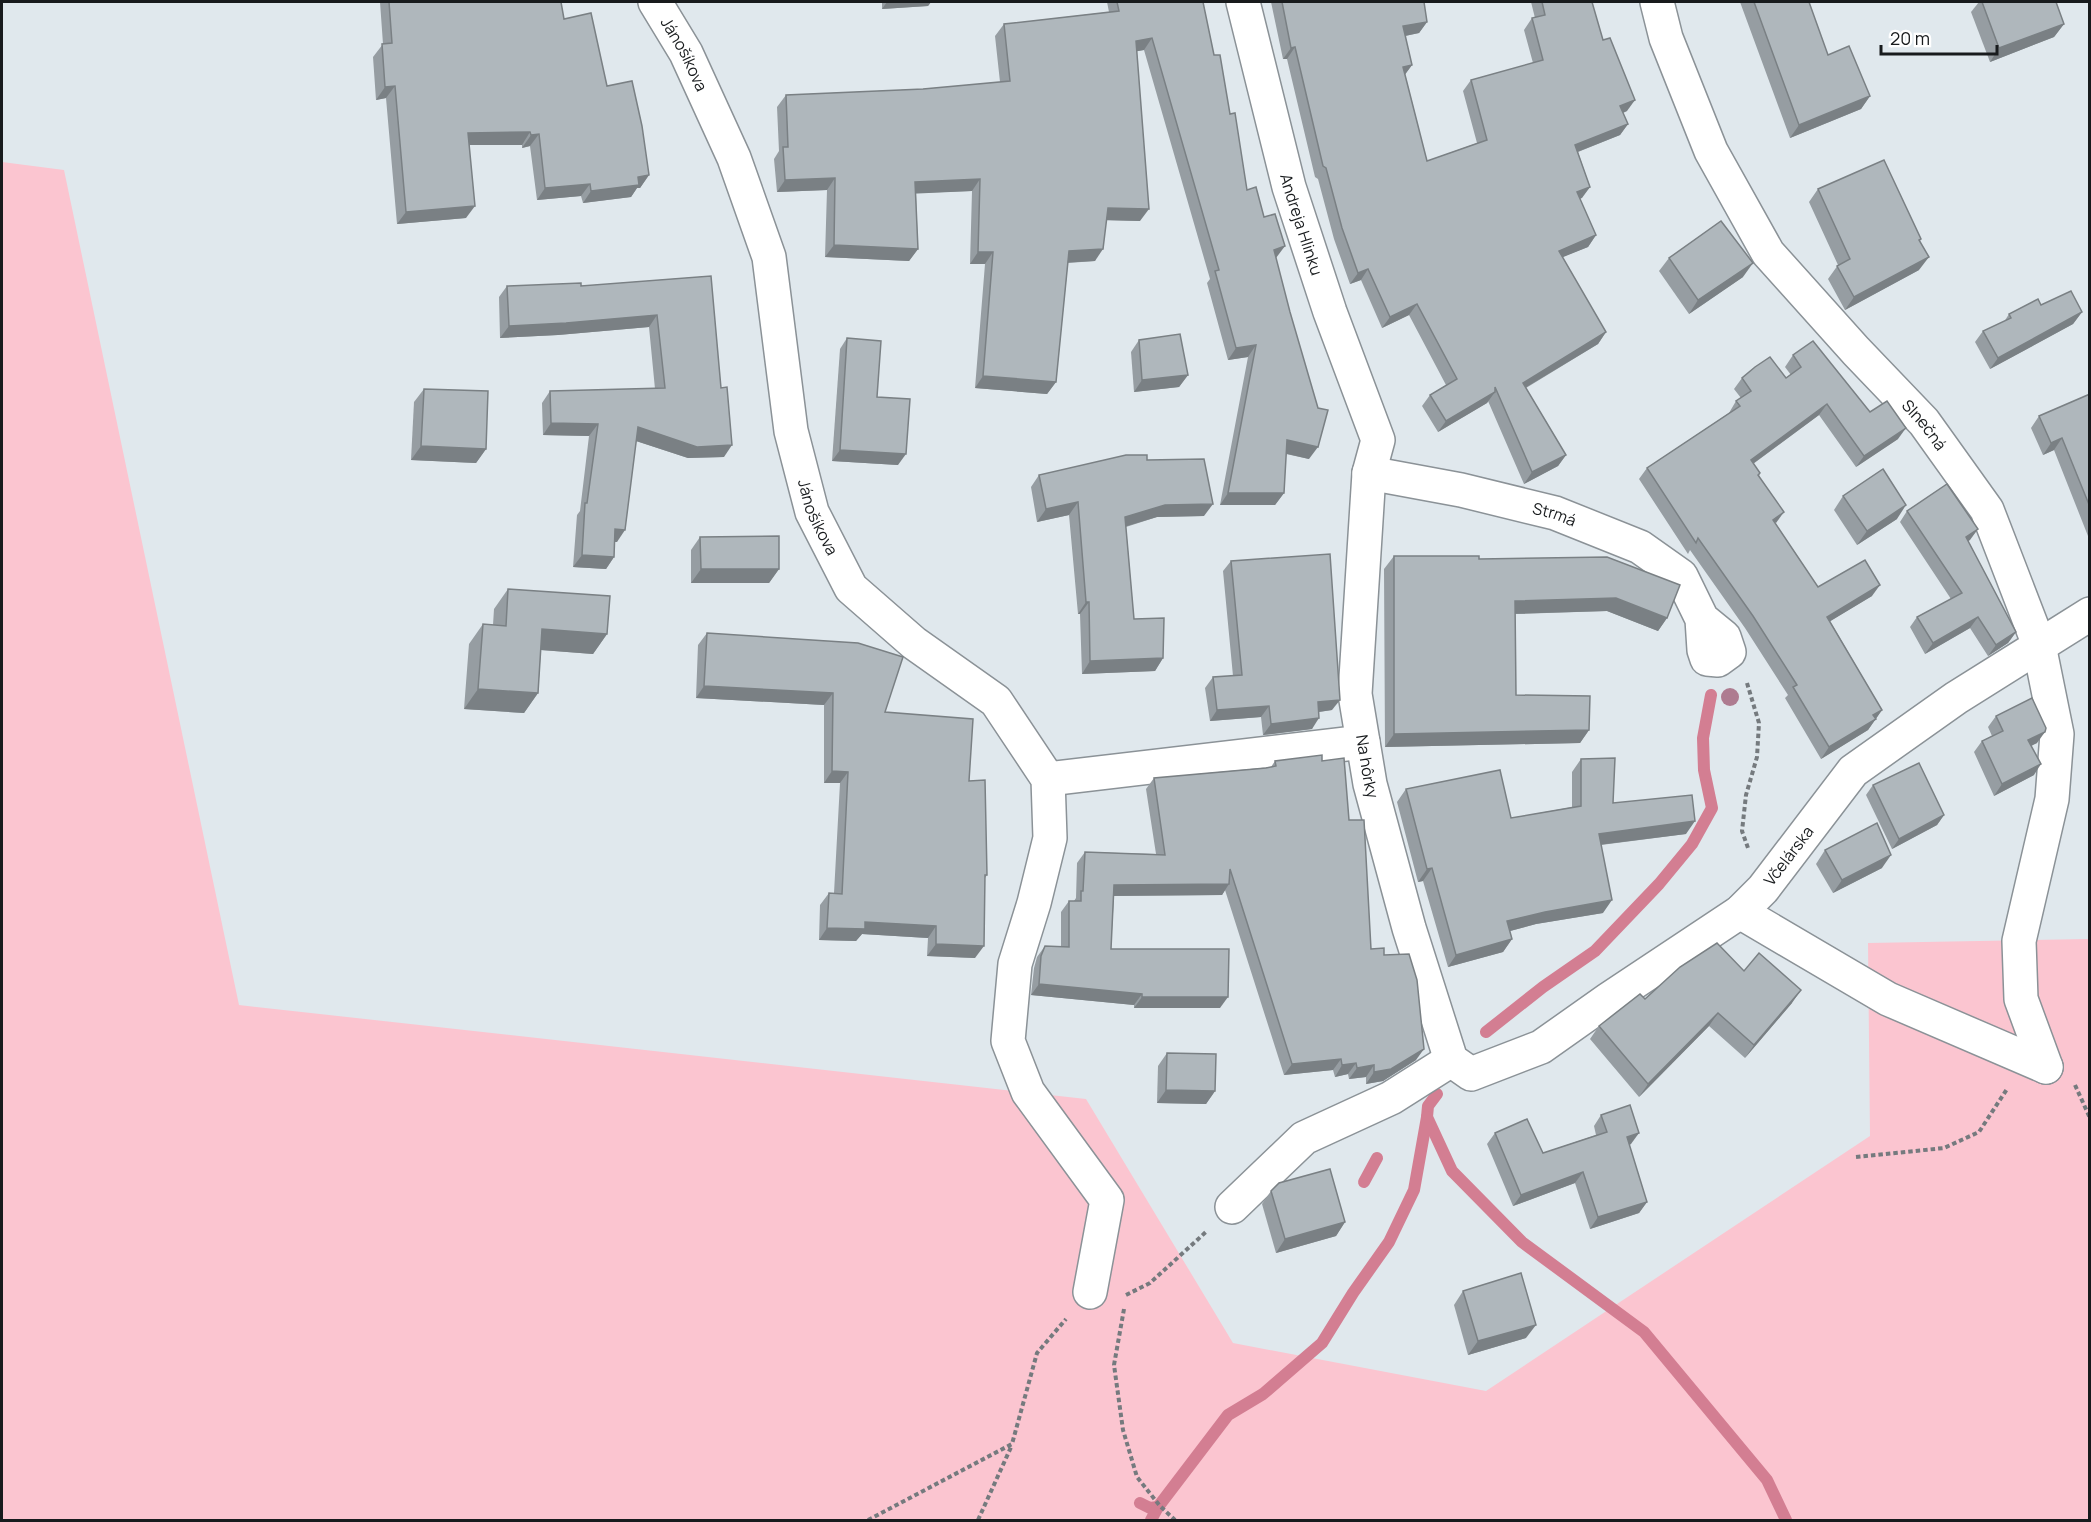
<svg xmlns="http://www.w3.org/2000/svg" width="2091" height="1522" viewBox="0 0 2091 1522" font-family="Manrope,sans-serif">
<rect width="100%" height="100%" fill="#e0e8ed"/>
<polygon fill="#fbc5d0" points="2,162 64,170 239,1005 1086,1099 1233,1343 1486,1391 1870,1136 1868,943 2089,939 2089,1520 2,1520"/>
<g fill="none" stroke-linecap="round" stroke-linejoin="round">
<g stroke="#d37e92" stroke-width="12">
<polyline points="1486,1032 1543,987 1595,951 1659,884 1692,844 1712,808 1704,770 1703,738 1711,695"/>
<polyline points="1437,1094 1428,1106 1427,1117 1452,1171 1522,1242 1644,1332 1767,1480 1786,1520"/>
<polyline points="1364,1182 1377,1158"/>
<polyline points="1140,1503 1150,1508 1158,1507"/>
<polyline points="1151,1520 1158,1507 1228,1415 1263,1394 1322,1343 1353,1293 1389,1242 1414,1190 1427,1117"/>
</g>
<g stroke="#8b9297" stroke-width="36">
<g id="street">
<path id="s1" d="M655,2l31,51 48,105 35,99 22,174 21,81 39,76 63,55 82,58 52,78 2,59 -16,65 -19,61 -7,77 20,51 79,108 -17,92"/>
<path id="s2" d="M1243,2l46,185 41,125 48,128 -9,33 -14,221 15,90 39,144 42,132 20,14 70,-27 68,-48 131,-87 23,-23 90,-118 103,-73 134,-84"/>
<path id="s3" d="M1657,2l9,36 45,113 57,102 88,98 68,71 63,88 52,135 18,89 -5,65 -33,142 2,58 25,68"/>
<path id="s4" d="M1369,473l92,17 94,23 85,34 41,29 21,43 2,31 3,9 11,1 11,-8 -5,-15 -22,-18"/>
<polyline points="1048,779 1363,742"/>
<polyline points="1740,912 1888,999 2046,1067"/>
<polyline points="1232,1207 1304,1138 1391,1098 1451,1060"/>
</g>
</g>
<g stroke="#757a7e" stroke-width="4" stroke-dasharray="4.5 3" stroke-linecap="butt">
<polyline points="1747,683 1759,723 1757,757 1746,795 1742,831 1748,848"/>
<polyline points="2075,1085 2090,1118"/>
<polyline points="1856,1157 1944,1148 1979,1132 2007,1089"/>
<polyline points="1126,1295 1150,1283 1207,1231"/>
<polyline points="1124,1309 1114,1365 1123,1430 1137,1477 1160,1506 1175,1520"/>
<polyline points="868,1520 1012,1444 1037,1353 1066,1319"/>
<polyline points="978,1520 1012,1445"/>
</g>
<use href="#street" stroke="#fff" stroke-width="33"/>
</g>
<circle fill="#ae7b90" cx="1730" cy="697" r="9"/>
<g fill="#969da2">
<polygon points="380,2 561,2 564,19 607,86 649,175 640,188 637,188 631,197 583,203 581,196 537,200 530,146 522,148 522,145 470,145 466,218 397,224 386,98 376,100 373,57 383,44"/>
<polygon points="882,2 931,2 928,6 882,9"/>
<polygon points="1107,2 1203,2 1214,55 1230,114 1247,190 1276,258 1309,459 1286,454 1284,493 1275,505 1220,505 1248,357 1228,360 1207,283 1210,279 1144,50 1137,51 1140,221 1106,220 1095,261 1068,263 1056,382 1047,394 975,388 985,264 970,264 972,191 916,193 918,249 909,261 825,257 827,190 777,192 774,159 779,151 777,107 786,95 923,89 1000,82 995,36 1004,24 1109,12"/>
<polygon points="1271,2 1424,2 1427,22 1419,33 1405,36 1412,65 1405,74 1427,161 1477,143 1463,91 1471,80 1533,63 1524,30 1532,18 1535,18 1531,2 1592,2 1603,40 1627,111 1623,113 1628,124 1620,135 1578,152 1590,187 1580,199 1596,235 1588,247 1562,257 1606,332 1598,344 1526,388 1566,455 1558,466 1524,484 1488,401 1487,403 1438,432 1422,406 1430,395 1446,385 1409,315 1382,328 1361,280 1350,284 1334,239 1318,179 1315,177 1287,59 1283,59"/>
<polygon points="1740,2 1809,2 1828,55 1870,96 1861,109 1790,138"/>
<polygon points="1979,2 1982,2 2064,24 2054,37 1990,62 1971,12"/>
<polygon points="1818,189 1921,239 1920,241 1919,270 1845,310 1828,279 1838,265 1809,202"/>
<polygon points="1669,258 1743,277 1689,314 1659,271"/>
<polygon points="711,276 724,457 688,458 636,441 617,542 615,542 614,557 606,569 573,567 577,515 580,511 589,436 543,435 542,403 550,391 655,389 649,327 558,335 500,338 499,297 507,286 581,286"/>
<polygon points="2041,305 2082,312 2073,324 1990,369 1975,342 1983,331 2004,322 2009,314"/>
<polygon points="847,338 877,397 898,465 832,461 840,349"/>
<polygon points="1139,340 1188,375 1179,387 1134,392 1131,352"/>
<polygon points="1793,355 1870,412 1898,439 1856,467 1819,415 1753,464 1760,473 1759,476 1776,524 1818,587 1872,596 1830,621 1882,710 1868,730 1821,759 1785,698 1788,695 1745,628 1690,550 1688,554 1639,479 1647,468 1729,413 1736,401 1741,398 1734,389 1742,378 1786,378 1791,375 1785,367"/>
<polygon points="424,389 486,449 476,463 411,460 414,402"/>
<polygon points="2090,394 2090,536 2088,536 2054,450 2043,455 2031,428 2039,416"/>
<polygon points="1147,460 1204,516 1157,517 1126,527 1134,619 1163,658 1155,671 1082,674 1080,614 1078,614 1069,515 1037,522 1031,487 1039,475"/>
<polygon points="1843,496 1897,519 1857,545 1834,510"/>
<polygon points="1907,511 1978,529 1968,541 2016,632 2008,643 1988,656 1970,628 1925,654 1910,627 1917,617 1951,599 1900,522"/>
<polygon points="700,537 779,569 769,583 691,583 691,550"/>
<polygon points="1394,556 1479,559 1667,618 1658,631 1607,611 1515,614 1516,695 1589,730 1580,743 1385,747 1384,569"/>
<polygon points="1231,561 1332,710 1319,712 1312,729 1263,735 1261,717 1210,721 1205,688 1213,677 1233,676 1223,571"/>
<polygon points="508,589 607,634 593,654 541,650 538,693 524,713 464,709 469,644 483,624 493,625 494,609"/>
<polygon points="707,633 885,712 969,781 987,875 985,878 975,958 927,956 928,938 862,934 856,941 819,940 820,905 829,893 834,893 840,783 824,783 824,705 696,698 698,645"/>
<polygon points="1996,716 2037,743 2031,746 2034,775 1994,796 1974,752 1982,741 1992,736 1988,727"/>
<polygon points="1581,759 1613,803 1686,834 1601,845 1603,913 1536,924 1510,931 1512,939 1503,952 1448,967 1423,881 1418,882 1397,802 1406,789 1511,818 1572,807 1572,772"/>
<polygon points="1275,761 1322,761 1349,820 1371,949 1384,955 1416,1060 1383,1081 1366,1084 1366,1077 1349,1079 1348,1074 1335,1077 1333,1070 1284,1075 1225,890 1222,895 1114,896 1111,949 1220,1008 1134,1008 1134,1005 1031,995 1034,968 1037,957 1045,946 1061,947 1061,912 1069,901 1074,901 1076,898 1077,863 1085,852 1156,854 1146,789 1154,778 1271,767"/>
<polygon points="1873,785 1944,815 1937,825 1892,849 1866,795"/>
<polygon points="1825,850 1882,868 1833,893 1816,864"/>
<polygon points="1744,971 1792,1003 1745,1058 1709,1026 1639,1097 1590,1039 1599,1026 1645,999"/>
<polygon points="1167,1053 1215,1091 1206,1104 1157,1103 1158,1066"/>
<polygon points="1601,1115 1631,1144 1629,1145 1647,1202 1639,1213 1590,1229 1575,1183 1513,1206 1487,1144 1495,1133 1543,1153 1596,1135 1594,1126"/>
<polygon points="1271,1191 1345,1222 1336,1236 1276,1253 1262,1204"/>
<polygon points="1463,1291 1526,1338 1468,1355 1454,1305"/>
</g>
<g fill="#7a8084">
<polygon points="887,2 931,2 928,6 882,9"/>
<polygon points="1427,22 1419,33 1395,38 1403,26"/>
<polygon points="2064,24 2054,37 1990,62 1999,48"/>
<polygon points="1152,38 1144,50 1127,53 1136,41"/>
<polygon points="1295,47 1287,59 1283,59 1291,48"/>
<polygon points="1412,65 1404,76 1403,67"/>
<polygon points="395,86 386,98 376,100 385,87"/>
<polygon points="1870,96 1861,109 1790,138 1799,125"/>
<polygon points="1635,100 1627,111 1612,117 1620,106"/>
<polygon points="1628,124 1620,135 1567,156 1575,145"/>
<polygon points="530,132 522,145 460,145 468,133"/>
<polygon points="539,134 530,146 522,148 531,135"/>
<polygon points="649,175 640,188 637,188 631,197 583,203 591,191 638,177"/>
<polygon points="835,178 827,190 777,192 785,180"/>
<polygon points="980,179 972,191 907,194 915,182"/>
<polygon points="590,184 581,196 537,200 545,188"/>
<polygon points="1590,187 1582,198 1569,203 1577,192"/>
<polygon points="475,206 466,218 397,224 406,212"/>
<polygon points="1108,208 1149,209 1140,221 1099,220"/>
<polygon points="1596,235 1588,247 1551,262 1559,251"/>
<polygon points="834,245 918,249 909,261 825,257"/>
<polygon points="1285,246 1276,258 1274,250"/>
<polygon points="1103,249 1095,261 1060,263 1069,251"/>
<polygon points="978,252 993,252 985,264 970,264"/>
<polygon points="1929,257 1919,270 1845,310 1854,297"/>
<polygon points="1753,263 1743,277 1689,314 1698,300"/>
<polygon points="1368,269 1361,280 1350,284 1358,273"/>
<polygon points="1417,304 1409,315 1382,328 1390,317"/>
<polygon points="2082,312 2073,324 1990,369 1998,358"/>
<polygon points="657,315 649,327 558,335 500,338 509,326"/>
<polygon points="1606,332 1598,344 1515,394 1523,383"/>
<polygon points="1256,345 1248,357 1228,360 1236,348"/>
<polygon points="1188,375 1179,387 1134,392 1142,380"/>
<polygon points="983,376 1056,382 1047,394 975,388"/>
<polygon points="1495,392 1487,403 1438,432 1446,421"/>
<polygon points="1827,404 1819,415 1743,471 1751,460"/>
<polygon points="551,423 598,424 589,436 543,435"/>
<polygon points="638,427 732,445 724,457 688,458 630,439"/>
<polygon points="1906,428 1898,439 1856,467 1864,456"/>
<polygon points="2062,438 2054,450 2043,455 2051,443"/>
<polygon points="1287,440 1318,447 1309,459 1279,452"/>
<polygon points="421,446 486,449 476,463 411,460"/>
<polygon points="840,450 906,454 898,465 832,461"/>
<polygon points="1566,455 1558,466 1524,484 1532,472"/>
<polygon points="1228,493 1284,493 1275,505 1220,505"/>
<polygon points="1078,502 1069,515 1037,522 1046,509"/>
<polygon points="1213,504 1204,516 1157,517 1117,529 1125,517 1165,505"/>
<polygon points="1906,505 1897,519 1857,545 1867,531"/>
<polygon points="1784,512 1776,523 1773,520"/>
<polygon points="615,529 625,530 617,542 607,541"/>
<polygon points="1978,529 1970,540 1959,548 1966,537"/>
<polygon points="582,555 614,557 606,569 573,567"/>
<polygon points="701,569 779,569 769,583 691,583"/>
<polygon points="1880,585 1872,596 1819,628 1827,617"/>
<polygon points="1616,598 1667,618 1658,631 1607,611 1506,614 1515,601"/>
<polygon points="1086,602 1089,602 1080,614 1078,614"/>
<polygon points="1978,617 1970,628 1925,654 1933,643"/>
<polygon points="542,629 607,634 593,654 528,649"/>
<polygon points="2016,632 2008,643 1988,656 1996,645"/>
<polygon points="1163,658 1155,671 1082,674 1090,661"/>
<polygon points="704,686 833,693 824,705 696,698"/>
<polygon points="478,689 538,693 524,713 464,709"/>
<polygon points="1340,700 1332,710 1311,713 1318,702"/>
<polygon points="1269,706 1261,717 1210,721 1217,710"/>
<polygon points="1882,710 1868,730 1821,759 1829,747 1873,715"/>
<polygon points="1319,718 1312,729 1263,735 1271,724"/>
<polygon points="1589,730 1580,743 1385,747 1394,734"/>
<polygon points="2045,732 2037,743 2020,751 2028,740"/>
<polygon points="2041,764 2034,775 1994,796 2002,784"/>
<polygon points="832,771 848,772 840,783 824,783"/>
<polygon points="1944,815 1937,825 1892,849 1899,839"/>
<polygon points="1695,821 1686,834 1590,846 1599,834"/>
<polygon points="1891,855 1882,868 1833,893 1842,880"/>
<polygon points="1432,868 1423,881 1418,882 1427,869"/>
<polygon points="1229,884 1222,895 1106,896 1114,885"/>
<polygon points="1612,900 1603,913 1536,924 1499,934 1507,921 1545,912"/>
<polygon points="865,922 936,926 928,938 862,934 856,941 819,940 827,928"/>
<polygon points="1512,939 1503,952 1448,967 1456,955"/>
<polygon points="936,944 984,946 975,958 927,956"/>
<polygon points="1039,984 1142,994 1134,1005 1031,995"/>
<polygon points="1801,990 1792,1003 1745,1058 1754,1045"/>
<polygon points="1142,997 1228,997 1220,1008 1134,1008"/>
<polygon points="1718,1013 1709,1026 1639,1097 1648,1084"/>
<polygon points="1424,1049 1416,1060 1383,1081 1366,1084 1374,1072"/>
<polygon points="1341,1059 1333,1070 1284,1075 1292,1064"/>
<polygon points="1356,1063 1348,1074 1335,1077 1342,1065"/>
<polygon points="1374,1065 1366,1077 1349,1079 1357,1068"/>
<polygon points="1166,1090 1215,1091 1206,1104 1157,1103"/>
<polygon points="1639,1133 1631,1144 1619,1149 1627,1137"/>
<polygon points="1583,1172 1575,1183 1513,1206 1521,1195"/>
<polygon points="1647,1202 1639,1213 1590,1229 1598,1217"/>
<polygon points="1345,1222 1336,1236 1276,1253 1285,1239"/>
<polygon points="1536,1325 1526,1338 1468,1355 1478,1341"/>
</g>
<g fill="#afb7bc" stroke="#7a8084" stroke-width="1.5">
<polygon points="389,2 561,2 564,19 591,13 607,86 632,81 642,126 649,175 638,177 639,185 591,191 590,184 545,188 539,134 531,135 530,132 468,133 475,206 406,212 395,86 385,87 382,44 392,43"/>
<polygon points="1117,2 1203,2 1214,55 1220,55 1230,114 1235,113 1247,190 1256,187 1264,217 1275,214 1285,246 1274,250 1290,312 1318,408 1328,410 1318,447 1287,440 1284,493 1228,493 1256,345 1236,348 1215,271 1219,270 1152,38 1136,41 1149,209 1108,208 1103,249 1069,251 1056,382 983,376 993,252 978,252 980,179 915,182 918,249 834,245 835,178 785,180 783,147 788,147 786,95 923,89 1010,81 1004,24 1119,11"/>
<polygon points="1282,2 1424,2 1427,22 1403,26 1412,65 1403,67 1427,161 1487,140 1471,80 1543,60 1532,18 1545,15 1542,2 1592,2 1603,40 1610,38 1635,100 1620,106 1628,124 1575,145 1590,187 1577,192 1596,235 1559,251 1606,332 1523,383 1566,455 1532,472 1495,387 1495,392 1446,421 1430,395 1457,379 1417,304 1390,317 1368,269 1358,273 1342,228 1326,168 1323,166 1295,47 1291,48"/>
<polygon points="1754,2 1809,2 1828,55 1849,46 1870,96 1799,125"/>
<polygon points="1982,2 2056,2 2064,24 1999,48"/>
<polygon points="1884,160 1921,239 1919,240 1929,257 1854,297 1837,266 1850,259 1818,189"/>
<polygon points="1721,221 1753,263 1698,300 1669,258"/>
<polygon points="711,276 721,388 727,387 732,445 697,447 638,427 625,530 615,529 614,557 582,555 585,503 587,503 598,424 551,423 550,391 665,388 657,315 566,323 509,326 507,286 581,283 581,286"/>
<polygon points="2071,291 2082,312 1998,358 1983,331 2011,318 2009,314 2038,299 2041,305"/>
<polygon points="1180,334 1188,375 1142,380 1139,340"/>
<polygon points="847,338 881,341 877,397 910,399 906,454 840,450"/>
<polygon points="1813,341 1870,412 1887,401 1906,428 1864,456 1827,404 1751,460 1760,473 1758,475 1784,512 1773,520 1818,587 1865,560 1880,585 1827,617 1882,710 1873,715 1876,719 1829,747 1793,687 1797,685 1753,616 1698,538 1696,543 1647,468 1740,406 1736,401 1751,391 1742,378 1755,367 1770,357 1786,378 1801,367 1793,355"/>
<polygon points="424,389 488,391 486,449 421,446"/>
<polygon points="2090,394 2090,507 2062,438 2051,443 2039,416"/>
<polygon points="1126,455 1147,455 1147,460 1204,459 1213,504 1165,505 1125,517 1134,619 1164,618 1163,658 1090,661 1089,602 1086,602 1078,502 1046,509 1039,475"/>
<polygon points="1883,469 1906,505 1867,531 1843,496"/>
<polygon points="1947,484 1978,529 1966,537 2016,632 1996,645 1978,617 1933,643 1917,617 1962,593 1907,511"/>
<polygon points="779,536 779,569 701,569 700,537"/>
<polygon points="1330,554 1340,700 1318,702 1319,718 1271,724 1269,706 1217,710 1213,677 1242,675 1231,561"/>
<polygon points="1394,556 1479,556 1479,559 1607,557 1680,585 1667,618 1616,598 1515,601 1516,695 1590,696 1589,730 1394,734"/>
<polygon points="508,589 610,596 607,634 542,629 538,693 478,689 483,624 506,626"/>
<polygon points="707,633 858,643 903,657 885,712 973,719 969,781 985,780 987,875 985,875 984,946 936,944 936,926 865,922 865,929 827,928 829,893 842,894 848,772 832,771 833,693 704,686"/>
<polygon points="2032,698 2046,728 2045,732 2028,740 2041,764 2002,784 1982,741 2003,731 1996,716"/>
<polygon points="1322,755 1322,761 1344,758 1349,820 1364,820 1371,949 1384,948 1384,955 1409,954 1417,980 1424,1049 1391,1069 1374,1072 1374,1065 1357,1068 1356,1063 1342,1065 1341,1059 1292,1064 1230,869 1229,884 1114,885 1111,949 1229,949 1228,997 1142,997 1142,994 1039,984 1041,956 1045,946 1069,947 1069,901 1081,901 1081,891 1083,891 1085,852 1165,855 1154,778 1266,768 1276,766 1275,761"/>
<polygon points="1615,758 1613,803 1692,795 1695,821 1599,834 1612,900 1545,912 1507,921 1512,939 1456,955 1432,868 1427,869 1406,789 1500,770 1511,818 1581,806 1581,759"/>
<polygon points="1919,763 1944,815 1899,839 1873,785"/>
<polygon points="1877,823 1891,855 1842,880 1825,850"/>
<polygon points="1717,943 1744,971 1759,953 1801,990 1754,1045 1718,1013 1648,1084 1599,1026 1640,994 1645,999 1680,967"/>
<polygon points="1167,1053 1216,1054 1215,1091 1166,1090"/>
<polygon points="1630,1105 1639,1133 1627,1137 1647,1202 1598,1217 1583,1172 1521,1195 1495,1133 1527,1119 1543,1153 1607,1132 1601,1115"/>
<polygon points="1330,1169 1345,1222 1285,1239 1271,1191 1279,1183"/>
<polygon points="1521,1273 1536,1325 1478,1341 1463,1291"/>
</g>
<g text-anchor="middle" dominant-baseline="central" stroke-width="5" stroke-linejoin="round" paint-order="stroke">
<g font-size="16" fill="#181b1d" stroke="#fff">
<text stroke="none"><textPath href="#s1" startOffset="60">Jánošíkova</textPath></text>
<text stroke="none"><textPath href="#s2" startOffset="230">Andreja Hlinku</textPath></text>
<text stroke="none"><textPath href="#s3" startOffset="508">Slnečná</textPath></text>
<text stroke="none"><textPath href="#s4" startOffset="190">Strmá</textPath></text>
<text stroke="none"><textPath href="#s1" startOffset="546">Jánošíkova</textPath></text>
<text stroke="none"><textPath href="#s2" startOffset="788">Na hôrky</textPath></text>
<text stroke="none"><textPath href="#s2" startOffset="1508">Včelárska</textPath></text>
</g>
</g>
<rect width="2091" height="1522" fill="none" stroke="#181b1d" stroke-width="6"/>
<path d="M1881 45v9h116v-9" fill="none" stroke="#181b1d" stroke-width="3"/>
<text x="1890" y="45" font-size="18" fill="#181b1d" stroke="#ffffff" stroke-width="4.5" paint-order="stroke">20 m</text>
</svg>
